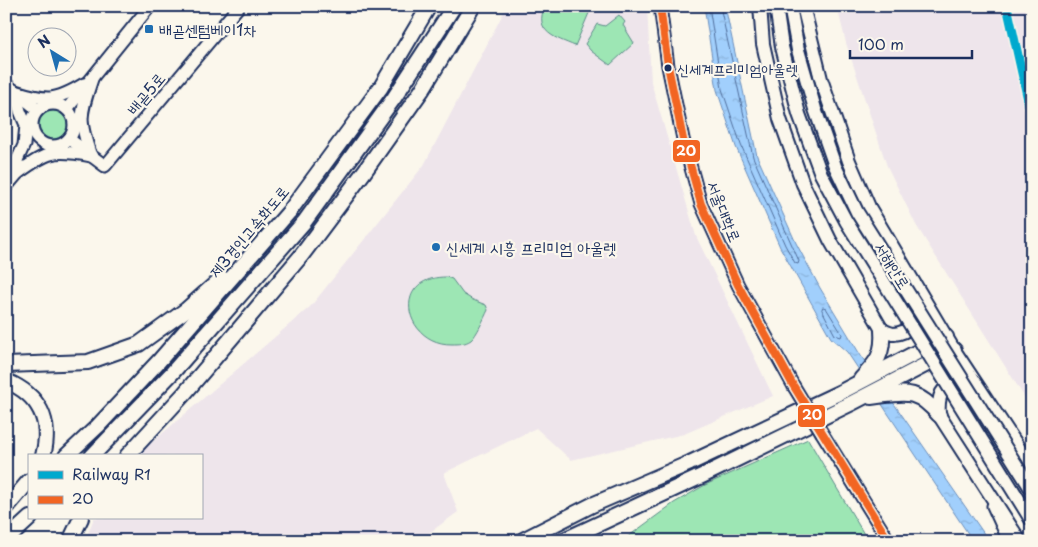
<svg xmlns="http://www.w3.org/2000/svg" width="1038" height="547" viewBox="0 0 1038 547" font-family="'Playpen Sans','Poor Story',sans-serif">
<defs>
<pattern id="water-ripples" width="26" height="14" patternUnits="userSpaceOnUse" patternTransform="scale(1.25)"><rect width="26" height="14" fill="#a1cffc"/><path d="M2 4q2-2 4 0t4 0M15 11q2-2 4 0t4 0" fill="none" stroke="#8ab2da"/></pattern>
</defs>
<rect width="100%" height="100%" fill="#fbf7ec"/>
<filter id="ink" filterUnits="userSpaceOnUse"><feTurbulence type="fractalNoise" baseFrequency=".02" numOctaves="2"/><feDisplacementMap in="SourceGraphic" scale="10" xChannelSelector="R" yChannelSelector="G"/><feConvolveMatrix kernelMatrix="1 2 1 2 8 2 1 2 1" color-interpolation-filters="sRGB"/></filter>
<g filter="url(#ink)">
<g fill="#eee5eb">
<polygon points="507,6 647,6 651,82 696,236 773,396 684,434 571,460 536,428 444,473 458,512 418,541 85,541 94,518 201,518 201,456 136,456 311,306 424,165"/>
<polygon points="837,6 1032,6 1032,409 916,225 887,166 846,43"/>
</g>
<g fill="#9de6b4" stroke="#5c8a89">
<path d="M545,6h47l-17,40c-19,-8 -42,-14 -30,-40z"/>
<polygon points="619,15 625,22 623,25 634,43 610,65 591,51 585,44 597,24 605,26"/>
<circle cx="53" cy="125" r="14"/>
<path d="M446,277l6,2 11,15 10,6 13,5 2,5c-4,8 -11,25 -17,30 -6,4 -12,4 -19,4 -47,1 -63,-67 -6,-67z"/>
<polygon points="808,439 868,541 622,541 674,503 705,485"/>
</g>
<polygon fill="url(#water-ripples)" stroke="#6b8fbd" points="704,6 725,6 757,156 796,243 820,288 861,356 989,541 973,541 847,352 831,338 780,247 736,147 717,90"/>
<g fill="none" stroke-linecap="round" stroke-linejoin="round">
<g stroke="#516f9d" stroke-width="1">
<polyline points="709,6 722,89 741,145 785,245 795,263 798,264 799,261 753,157 720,6"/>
<polygon points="823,307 826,308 842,334 841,337 835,335 822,310"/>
</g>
<g stroke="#1b2f5e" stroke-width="15">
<g id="secondary">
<polyline points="660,6 668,66 683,139 701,204 738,285 793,385"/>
<polyline points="6,84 38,110"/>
<path d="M15,91c32,10 39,11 69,-7"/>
<circle cx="53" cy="125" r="21"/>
<polyline points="67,109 150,6"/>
<polyline points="69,139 105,166 239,6"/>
<polyline points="13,169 24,145 26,125 20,111 15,91"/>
<path d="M18,173c30,-22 36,-24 73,-17 -13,-38 -11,-40 1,-77"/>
<polyline points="6,187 23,167"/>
<polyline points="822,433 889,541"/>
<polyline points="993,506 1009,541"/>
</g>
</g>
<g stroke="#1b2f5e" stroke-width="16">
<g id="primary">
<path d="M760,6l3,38 17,75 23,65 27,56 52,90c3,1 8,4 12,4 14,-1 29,-15 30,-29"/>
<polyline points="776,6 782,47"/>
<polyline points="790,6 798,50"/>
<polyline points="803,6 821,79 849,161 869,207 954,350 1032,468"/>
<path d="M973,384l-4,-3c-25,3 -32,9 -30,34l81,126"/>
</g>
</g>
<g stroke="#1b2f5e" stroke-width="18">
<g id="highway">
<polyline points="6,365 88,362 139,344 186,310 222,278"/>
<path d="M861,379c16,-17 23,-25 21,-49"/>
<path d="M6,381c34,14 46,40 37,75"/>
<path d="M871,397c34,-4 44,-10 68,18"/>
<polyline points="66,456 98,426 159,361 289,212 381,87 429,6"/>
<polyline points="92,456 172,373 305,221 394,98 454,6"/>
<polyline points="127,456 184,394 301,256 364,172 422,90 473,6"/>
<polyline points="6,508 29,481"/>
<polyline points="6,540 30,518"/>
<polyline points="70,541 81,518"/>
<polyline points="521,541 592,505 690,463 841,392 946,337"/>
<polyline points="562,541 704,475 850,404 954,350"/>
</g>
</g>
<use href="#secondary" stroke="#fbf7ec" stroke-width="11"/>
<use href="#primary" stroke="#fbf7ec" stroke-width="12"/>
<use href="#highway" stroke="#fbf7ec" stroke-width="14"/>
<g stroke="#1b2f5e" stroke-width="15" stroke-linecap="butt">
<polyline id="secondary-bridge" points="793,385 822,433"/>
</g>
<g stroke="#1b2f5e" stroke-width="16" stroke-linecap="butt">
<g id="primary-bridge">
<polyline points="782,47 799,114 821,174 846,221 1032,521"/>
<polyline points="798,50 815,109 835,166 857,212 1032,490"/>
</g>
</g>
<use href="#secondary-bridge" stroke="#fbf7ec" stroke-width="11"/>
<use href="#primary-bridge" stroke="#fbf7ec" stroke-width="12"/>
<g stroke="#fbf7ec" stroke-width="11">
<polyline id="bus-1" points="660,6 668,66 683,139 701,204 738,285 793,385 889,541"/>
</g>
<use href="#bus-1" stroke="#f26522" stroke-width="8"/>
<g stroke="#fbf7ec" stroke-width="12">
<polyline id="rail-1" points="1007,6 1032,118"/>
</g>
<use href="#rail-1" stroke="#00a9ce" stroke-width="9"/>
</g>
</g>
<g fill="#1f6fb2" stroke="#fbf7ec" stroke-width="2">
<rect x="144" y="24" width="10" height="10" rx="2.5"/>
<circle cx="436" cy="247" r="5"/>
</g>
<circle fill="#1b2f5e" stroke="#fbf7ec" stroke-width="2" cx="668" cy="68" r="4.5"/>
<g text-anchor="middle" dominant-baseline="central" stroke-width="4.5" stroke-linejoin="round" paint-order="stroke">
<g font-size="15" fill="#1b2f5e" stroke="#fbf7ec" text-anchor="start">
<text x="677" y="68">신세계프리미엄아울렛</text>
</g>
<g font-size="16" fill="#1b2f5e" stroke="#fbf7ec" text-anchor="start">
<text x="159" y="29">배곧센텀베이1차</text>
<text x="446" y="247">신세계 시흥 프리미엄 아울렛</text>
</g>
<g font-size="16" fill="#1b2f5e" stroke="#fbf7ec">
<text transform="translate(145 93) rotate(-50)">배곧5로</text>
<text transform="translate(725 211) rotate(68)">서울대학로</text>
<text transform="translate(248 231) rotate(-50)">제3경인고속화도로</text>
<text transform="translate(893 265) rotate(58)">서해안로</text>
</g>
</g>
<g stroke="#fbf7ec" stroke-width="2">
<rect x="672" y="139" width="29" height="24" rx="5" fill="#f26522"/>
<rect x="797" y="404" width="29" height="24" rx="5" fill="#f26522"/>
</g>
<g font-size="14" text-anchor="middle" font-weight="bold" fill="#fff">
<text x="686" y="156">20</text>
<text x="812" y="420">20</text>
</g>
<rect width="1038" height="547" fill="none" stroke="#fbf7ec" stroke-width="25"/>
<rect x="12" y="12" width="1013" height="522" fill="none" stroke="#1b2f5e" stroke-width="2" filter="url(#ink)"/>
<rect x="28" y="454" width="175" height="65" fill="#fbf7ec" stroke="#a1a7b3"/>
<rect x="38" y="471" width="25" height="8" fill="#00a9ce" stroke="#a1a7b3"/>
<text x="72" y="480" font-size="15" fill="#1b2f5e">Railway R1</text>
<rect x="38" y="496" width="25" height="8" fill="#f26522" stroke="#a1a7b3"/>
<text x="72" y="504" font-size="15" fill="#1b2f5e">20</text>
<g transform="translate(52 52) rotate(323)"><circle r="24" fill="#fbf7ec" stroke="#a1a7b3"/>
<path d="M0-4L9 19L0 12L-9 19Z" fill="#1f6fb2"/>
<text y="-8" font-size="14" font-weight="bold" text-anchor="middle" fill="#1b2f5e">N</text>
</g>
<path d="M850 50v8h122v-8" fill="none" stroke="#1b2f5e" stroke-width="2.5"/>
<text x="858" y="50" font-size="15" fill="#1b2f5e" stroke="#fbf7ec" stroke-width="4" paint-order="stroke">100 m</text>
</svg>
